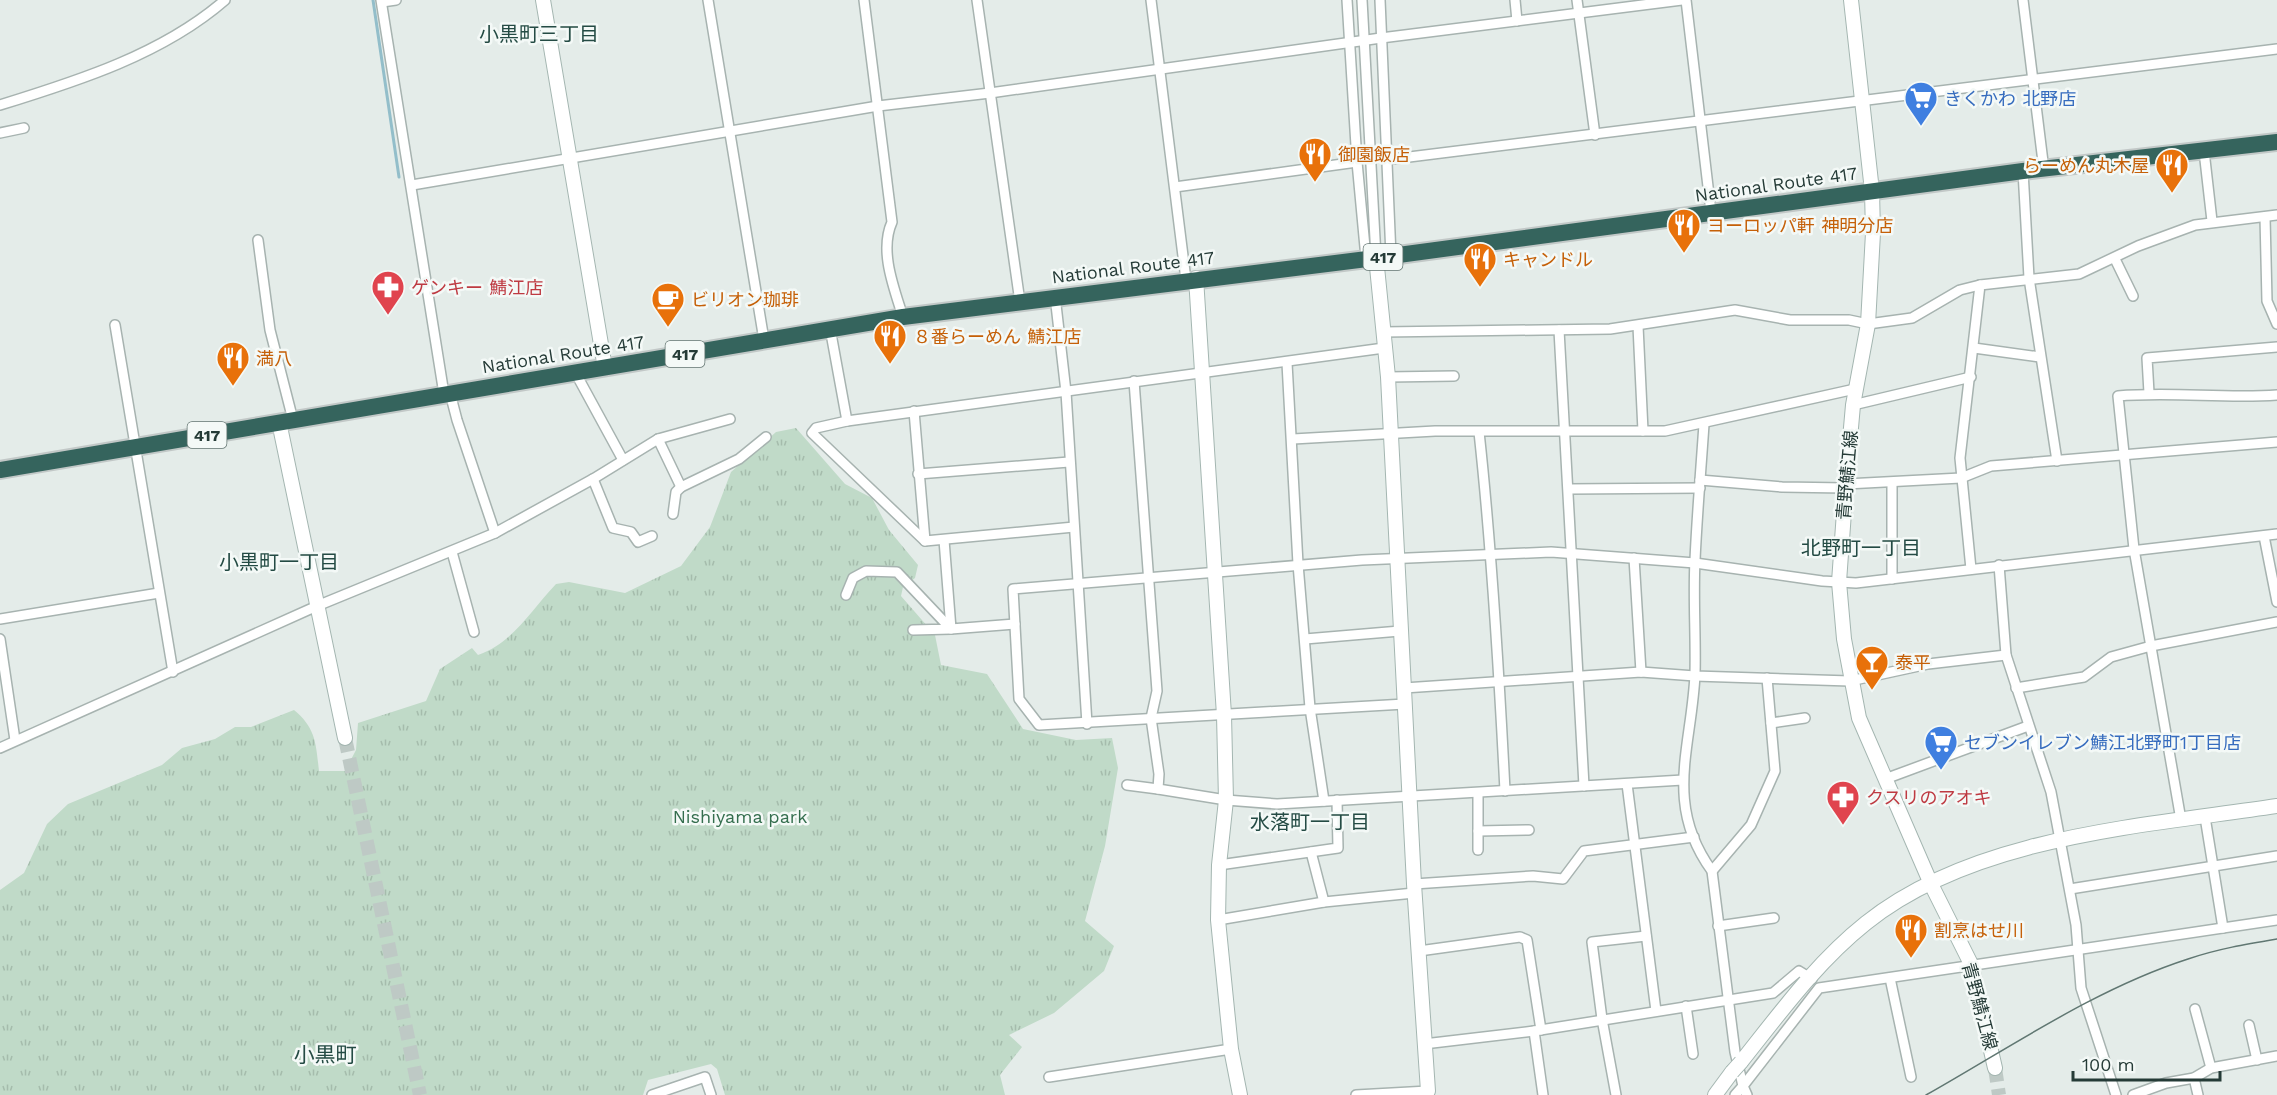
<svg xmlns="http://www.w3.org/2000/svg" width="2277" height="1095" viewBox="0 0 2277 1095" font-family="'Work Sans','Noto Sans JP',sans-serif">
<defs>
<pattern id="park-tufts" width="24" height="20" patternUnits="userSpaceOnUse" patternTransform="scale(1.5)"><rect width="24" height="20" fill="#c0dac8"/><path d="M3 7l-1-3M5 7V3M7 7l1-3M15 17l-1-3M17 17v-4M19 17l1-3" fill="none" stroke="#a5bcac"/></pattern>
</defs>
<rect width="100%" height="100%" fill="#e4ece9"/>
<path fill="url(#park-tufts)" d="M796,428l49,56 27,14 17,32 29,35 -3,13 -12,9 -2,9 34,39 6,30 46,9 36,55 53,11 36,-2 6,30 -13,78 -20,75 29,25 -10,25 -50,42 -45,22 13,12 -22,28 5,20h-280l-8,-26 -6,-5 -63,16 -5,15h-643v-205l24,-17 23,-49 21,-20 94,-39 20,-17 33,-9 20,-12h16l43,-17c22,18 22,34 25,61h26l11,-21 2,-27 68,-22 14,-32 32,-21 6,7c35,-12 53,-45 78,-71l13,-2 56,11 56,-27 29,-39 21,-55 45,-40z"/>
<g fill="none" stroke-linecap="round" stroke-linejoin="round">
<polyline stroke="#93beca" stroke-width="3" points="373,0 399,177"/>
<g stroke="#bec9c5" stroke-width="14" stroke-dasharray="14 7" stroke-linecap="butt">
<polyline points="345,738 420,1095"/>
<polyline points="1995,1068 1999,1095"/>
</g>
<g stroke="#a7b3b0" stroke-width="12">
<g id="street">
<polyline points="381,0 444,394"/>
<polyline points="708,0 764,340"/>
<path d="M864,0l28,222c-13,29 2,66 11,95"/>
<polyline points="977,0 1020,302"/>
<polyline points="1151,0 1186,280"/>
<polyline points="1347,0 1357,162 1366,258"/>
<polyline points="1362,0 1376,257"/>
<polyline points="1380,0 1391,256"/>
<polyline points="1515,0 1517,21"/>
<polyline points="1577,0 1595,135"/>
<polyline points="1686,0 1711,212"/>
<polyline points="2023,0 2044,170"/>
<polyline points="382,2 396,0"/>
<path d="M0,105c78,-24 163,-51 225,-105"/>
<polyline points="0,133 24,128"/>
<polyline points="2204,151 2212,221"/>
<polyline points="1385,160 2277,49"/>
<polyline points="2023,171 2029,278 2057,461"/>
<polyline points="412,185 878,106 990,93 1381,38 1682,0"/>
<polyline points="1175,187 1357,162"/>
<polyline points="2265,217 2267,301 2277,324"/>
<polyline points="258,240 270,330 293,420"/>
<polyline points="2115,259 2133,296"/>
<polyline points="1055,296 1066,392 1087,724"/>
<polyline points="115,325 173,672"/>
<polyline points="1638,326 1643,431"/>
<polyline points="830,328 847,421 1384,348"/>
<polyline points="1559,330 1584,786"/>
<polyline points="1383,332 1610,329 1735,310 1790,320 1849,320 1868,324 1912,318 1960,290 1980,285"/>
<polyline points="1974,348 2040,357"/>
<polyline points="1287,363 1298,564 1310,708 1324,801"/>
<polyline points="575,372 623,460"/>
<polyline points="1388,377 1454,376"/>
<polyline points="1134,381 1157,691 1151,718 1159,774 1158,789 1226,800 1277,804 1683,780"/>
<polyline points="450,393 457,420 495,533"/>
<polyline points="2149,393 2147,358 2277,347"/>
<polyline points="1853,405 1971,377"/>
<polyline points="914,411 925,541 1074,527"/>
<polyline points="847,421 816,428 812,433 925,541"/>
<path d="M1704,424c-3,45 -7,91 -9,136 -2,38 1,76 0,114 -3,72 -32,130 17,197l23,181 8,34 -8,9"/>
<path d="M1479,432c13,119 20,239 26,359"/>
<polyline points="658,439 681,487 739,459 766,437"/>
<polyline points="1293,439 1435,431 1665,431 1855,389"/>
<polyline points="918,474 1069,462"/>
<polyline points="593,479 613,528 631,532 638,542 652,536"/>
<polyline points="1700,480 1782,487 1845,488"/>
<polyline points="1892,483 1892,579"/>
<polyline points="1846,484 1961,478 1991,466 2277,442"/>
<polyline points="1569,489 1700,488"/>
<polyline points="673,514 676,492 681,487"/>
<polyline points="2264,536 2277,602"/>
<polyline points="944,540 951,629 1015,624"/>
<polyline points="452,552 474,632"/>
<polyline points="1634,558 1641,672"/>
<polyline points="1999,565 2006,655 2051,792 2076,925 2081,988 2116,1095"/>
<polyline points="1971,569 1960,458 1980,285 2079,274 2138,246 2195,225 2277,215"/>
<polyline points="846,595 853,578 866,571 897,572 951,629 913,630"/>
<polyline points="0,619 159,593"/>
<polyline points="0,639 15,740"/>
<polyline points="1305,639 1400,631"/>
<polyline points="1404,688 1641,672 1695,676 1850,681 1928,664 2006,655"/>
<polyline points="2016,688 2084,677 2111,657 2151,646 2277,622"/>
<polyline points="1405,704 1039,725 1019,699 1013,589 1362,560 1551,552 1695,563 1822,581 1856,583 2277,534"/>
<polyline points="1771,723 1805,718"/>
<polyline points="0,748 317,606 495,533 593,479 658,439 730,419"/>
<polyline points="1885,779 2028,726"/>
<polyline points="1627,784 1656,1011"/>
<polyline points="1127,785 1158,789"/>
<polyline points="1478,793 1478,850"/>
<polyline points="2205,817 2223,928"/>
<path d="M2181,820l-47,-271 -16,-153c53,-5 106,3 159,-1"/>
<polyline points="1478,831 1529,830"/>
<polyline points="1311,852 1324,902"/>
<polyline points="1219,865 1338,848 1337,800"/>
<polyline points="1712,871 1751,825 1775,771 1767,678"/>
<polyline points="1414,884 1533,876 1563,879 1584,851 1694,837"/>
<polyline points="2070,889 2277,856"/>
<polyline points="1218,920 1324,902 1414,893"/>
<polyline points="1718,926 1774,918"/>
<polyline points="1419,951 1520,937 1527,940 1541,1030"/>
<polyline points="1890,978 1911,1077"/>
<polyline points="1686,1006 1693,1054"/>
<polyline points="2195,1009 2211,1068"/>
<polyline points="2249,1025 2257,1060"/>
<polyline points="1534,1031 1543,1095"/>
<polyline points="1424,1044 1534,1031 1773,993 1799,971 1812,979"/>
<polyline points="1049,1077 1231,1049"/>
<polyline points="2194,1078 2198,1095"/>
<polyline points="652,1095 705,1077 711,1095"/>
<polyline points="1356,1095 1428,1091"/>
<polyline points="1616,1095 1602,1019 1592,942 1646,936"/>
<polyline points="1747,1095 1743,1086 1819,988 2277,920"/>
<polyline points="2133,1095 2166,1083 2194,1078 2211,1068 2277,1056"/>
</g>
</g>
<g stroke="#a4b6b1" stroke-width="16">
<g id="secondary">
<polyline points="543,0 605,368"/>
<polyline points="1851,0 1872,191 1873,233 1868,324 1853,405 1846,484 1839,582 1844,639 1859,718 1931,884 1971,964 1995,1068"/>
<polyline points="1376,257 1388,377 1414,884 1428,1091"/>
<polyline points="1196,278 1224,715 1226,800 1219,865 1218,920 1231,1049 1240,1095"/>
<polyline points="279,422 345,738"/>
<path d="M1741,1062c39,-49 76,-100 125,-139 108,-87 279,-97 411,-117"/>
<polyline points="1715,1095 1732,1072"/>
</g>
</g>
<g stroke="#c2c8c7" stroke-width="20">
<polyline id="highway" points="0,470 903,317 1391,256 2023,171 2277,142"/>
</g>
<use href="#street" stroke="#fff" stroke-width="9"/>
<use href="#secondary" stroke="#fff" stroke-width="14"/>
<use href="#highway" stroke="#35645d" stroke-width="16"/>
<path stroke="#607772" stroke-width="1.5" d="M1926,1095c85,-48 169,-106 262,-136 29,-10 59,-15 89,-20"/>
<g stroke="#a4b6b1" stroke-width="16" stroke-linecap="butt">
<polyline id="secondary-bridge" points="1732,1072 1741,1062"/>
</g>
<use href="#secondary-bridge" stroke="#fff" stroke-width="14"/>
</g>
<defs>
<g id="supermarket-pin" transform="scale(1.725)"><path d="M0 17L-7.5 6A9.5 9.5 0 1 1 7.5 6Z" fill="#3f7fe0" stroke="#f4f9f7"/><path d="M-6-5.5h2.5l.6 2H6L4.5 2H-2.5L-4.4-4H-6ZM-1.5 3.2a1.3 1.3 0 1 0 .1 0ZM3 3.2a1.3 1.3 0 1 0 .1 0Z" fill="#fff"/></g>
<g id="restaurant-pin" transform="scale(1.725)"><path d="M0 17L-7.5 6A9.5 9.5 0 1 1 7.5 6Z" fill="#e8710a" stroke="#f4f9f7"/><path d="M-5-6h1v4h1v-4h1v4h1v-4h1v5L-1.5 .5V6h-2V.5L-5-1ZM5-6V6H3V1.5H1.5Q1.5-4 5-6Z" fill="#fff"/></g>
<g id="pharmacy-pin" transform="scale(1.725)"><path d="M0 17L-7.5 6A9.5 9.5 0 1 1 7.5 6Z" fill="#e0444e" stroke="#f4f9f7"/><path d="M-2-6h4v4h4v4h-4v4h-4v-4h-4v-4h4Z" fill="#fff"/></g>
<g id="cafe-pin" transform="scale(1.725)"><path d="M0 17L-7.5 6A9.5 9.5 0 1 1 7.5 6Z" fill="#e8710a" stroke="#f4f9f7"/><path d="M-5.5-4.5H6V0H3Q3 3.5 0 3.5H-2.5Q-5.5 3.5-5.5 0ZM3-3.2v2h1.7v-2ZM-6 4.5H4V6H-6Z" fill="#fff"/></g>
<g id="bar-pin" transform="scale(1.725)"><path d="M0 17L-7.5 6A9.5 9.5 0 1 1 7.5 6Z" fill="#e8710a" stroke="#f4f9f7"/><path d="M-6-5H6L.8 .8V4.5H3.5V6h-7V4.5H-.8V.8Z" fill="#fff"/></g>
</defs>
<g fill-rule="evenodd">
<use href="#supermarket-pin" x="1921" y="98"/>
<use href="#restaurant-pin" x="1315" y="154"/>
<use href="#restaurant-pin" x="2172" y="165"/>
<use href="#restaurant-pin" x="1684" y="225"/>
<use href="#restaurant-pin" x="1480" y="259"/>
<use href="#pharmacy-pin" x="388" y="287"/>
<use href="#cafe-pin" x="668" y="299"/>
<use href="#restaurant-pin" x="890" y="336"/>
<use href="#restaurant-pin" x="233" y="358"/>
<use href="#bar-pin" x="1872" y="662"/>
<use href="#supermarket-pin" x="1941" y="742"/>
<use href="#pharmacy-pin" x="1843" y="797"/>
<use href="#restaurant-pin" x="1911" y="930"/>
</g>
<g text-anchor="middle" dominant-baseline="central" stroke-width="5" stroke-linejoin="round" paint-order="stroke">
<g fill="#f4f9f7" stroke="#637471" stroke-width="1.5">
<rect x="1363.5" y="244" width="39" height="26" rx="4.5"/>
<rect x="665.5" y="341" width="39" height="26" rx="4.5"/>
<rect x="187.5" y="422" width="39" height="26" rx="4.5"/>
</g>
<g font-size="16" font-weight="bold" fill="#253b37">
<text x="1383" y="257">417</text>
<text x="685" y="354">417</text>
<text x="207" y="435">417</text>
</g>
<g font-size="18" fill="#366cbe" stroke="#f4f9f7" text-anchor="start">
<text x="1944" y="98">きくかわ 北野店</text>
<text x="1964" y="742">セブンイレブン鯖江北野町1丁目店</text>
</g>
<g font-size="18" fill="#c56008" stroke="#f4f9f7" text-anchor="start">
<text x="1338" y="154">御園飯店</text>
<text x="2149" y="165" text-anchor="end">らーめん丸木屋</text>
<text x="1707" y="225">ヨーロッパ軒 神明分店</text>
<text x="1503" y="259">キャンドル</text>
<text x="691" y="299">ビリオン珈琲</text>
<text x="913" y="336">８番らーめん 鯖江店</text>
<text x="256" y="358">満八</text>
<text x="1895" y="662">泰平</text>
<text x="1934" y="930">割烹はせ川</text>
</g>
<g font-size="18" fill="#253b37" stroke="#f4f9f7">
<text transform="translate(1776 184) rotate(-8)">National Route 417</text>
<text transform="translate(1133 267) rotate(-7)">National Route 417</text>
<text transform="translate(563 354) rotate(-9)">National Route 417</text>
<text transform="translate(1847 475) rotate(-85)">青野鯖江線</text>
<text transform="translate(1980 1006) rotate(75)">青野鯖江線</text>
</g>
<g font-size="18" fill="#be3a42" stroke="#f4f9f7" text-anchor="start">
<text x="411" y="287">ゲンキー 鯖江店</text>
<text x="1866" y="797">クスリのアオキ</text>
</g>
<g font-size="18" fill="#346e4e" stroke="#f4f9f7">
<text x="740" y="816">Nishiyama park</text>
</g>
<g font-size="20" fill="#244b44" stroke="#f4f9f7">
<text x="539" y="34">小黒町三丁目</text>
<text x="1861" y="548">北野町一丁目</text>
<text x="279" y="562">小黒町一丁目</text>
<text x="1310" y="822">水落町一丁目</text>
</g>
<g font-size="21" fill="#244b44" stroke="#f4f9f7">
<text x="325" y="1054">小黒町</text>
</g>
</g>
<path d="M2073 1071v9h147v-9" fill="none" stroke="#253b37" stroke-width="3"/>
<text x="2082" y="1071" font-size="18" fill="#253b37" stroke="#f4f9f7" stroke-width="4.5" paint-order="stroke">100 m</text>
</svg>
